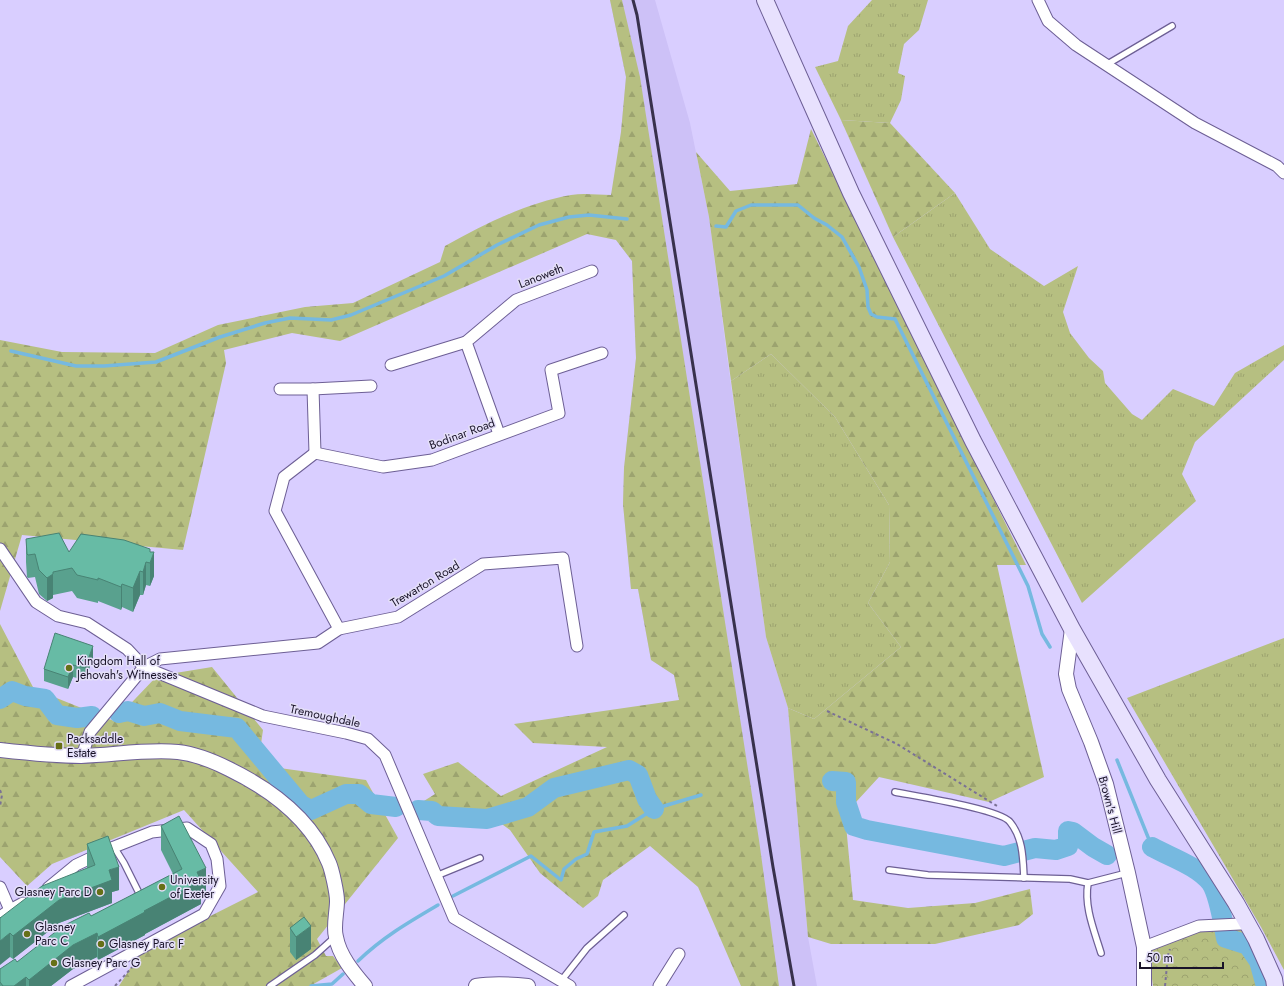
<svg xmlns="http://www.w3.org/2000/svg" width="1284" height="986" viewBox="0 0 1284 986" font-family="Jost,sans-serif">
<defs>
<pattern id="grass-tufts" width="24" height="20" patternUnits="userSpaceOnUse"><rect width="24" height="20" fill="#b6bf81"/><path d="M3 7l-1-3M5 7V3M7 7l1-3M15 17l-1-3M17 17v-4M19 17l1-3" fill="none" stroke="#9ca36f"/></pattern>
<pattern id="forest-firs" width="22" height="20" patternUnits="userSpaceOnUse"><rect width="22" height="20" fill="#b6bf81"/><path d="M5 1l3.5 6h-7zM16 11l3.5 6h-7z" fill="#9ca36f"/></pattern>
<pattern id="park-crowns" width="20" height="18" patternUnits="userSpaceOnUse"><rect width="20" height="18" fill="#b6bf81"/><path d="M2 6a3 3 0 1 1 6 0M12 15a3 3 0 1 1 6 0" fill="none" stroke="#9ca36f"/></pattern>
</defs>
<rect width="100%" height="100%" fill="#d9ceff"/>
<polygon fill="#cdc1f7" points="610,0 655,0 690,123 709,217 727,356 766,637 788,708 808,937 817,986 741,986 674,675 651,660 638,589 631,589 623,504 624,468 636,358 632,261 616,240 621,132 626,77"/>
<g fill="url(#grass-tufts)">
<polygon points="872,0 928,0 919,30 904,44 898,73 905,76 901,100 890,123 841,120 815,67 838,61 848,26"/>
<polygon points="955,193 990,249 1044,286 1078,266 1063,312 1070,333 1089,358 1103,371 1105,383 1132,414 1142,420 1173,389 1214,406 1235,373 1284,345 1284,360 1195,442 1182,474 1196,501 1082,603 893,237"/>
<polygon points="771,354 835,417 889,505 890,562 868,603 901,647 814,719 788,708 766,637 731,381"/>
<polygon points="1284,638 1284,970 1261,927 1127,698"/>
</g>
<g fill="url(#forest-firs)">
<path d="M610,0h12l18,77 119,763 20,146h-38l-43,-99 -48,-41 -47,34 -5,16 -15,12 -43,-35 -30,-43 -11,-8 -77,-6 -6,-10 19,-12 -12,-20 35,-12 43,34 106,-49 -74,-4 -19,-19 165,-24 -5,-25 -23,-15 -13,-71h-7l-8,-85 1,-36 12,-110 -4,-97 -16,-21 -29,-6 -247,107 -48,-8 -68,17 2,13 -43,187 -161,-15 -22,76v-271l62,12 93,1 63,-28 87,-18 48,-4 87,-41 5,-16c40,-22 81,-43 126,-51 13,-2 27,0 40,0l10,-63 5,-55z"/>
<polygon points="841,120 890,123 955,193 893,237"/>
<polygon points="811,129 1026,565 997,565 1044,777 989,802 879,777 845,814 853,900 908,908 975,903 1030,889 1033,914 1019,925 935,944 831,944 808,937 788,708 814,719 901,647 868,603 890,562 889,505 835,417 771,354 731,381 709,217 696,152 730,191 797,184"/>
<polygon points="0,624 34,689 114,721 157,676 212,667 263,730 258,765 366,780 398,838 317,939 326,956 333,956 342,968 310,986 119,986 141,951 258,892 184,810 52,864 27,886 0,857"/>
</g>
<polygon fill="url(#park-crowns)" points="1245,927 1272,986 1153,986 1148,950 1198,931"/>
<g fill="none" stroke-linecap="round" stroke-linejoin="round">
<g stroke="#76b9e0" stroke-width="3.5">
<polyline points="716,226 726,227 736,211 751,205 798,205 814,218 827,225 842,237 859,267 867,290 868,307 871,314 877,317 895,319 1028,586 1042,634 1050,647"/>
<polyline points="11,351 76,366 104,366 156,362 220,337 265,323 290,318 331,320 351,315 444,276 497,245 539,225 569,217 589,215 627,219"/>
<polyline points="1117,760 1152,847"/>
<polyline points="453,896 531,856 561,880 564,869 576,859 587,854 594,832 627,826 654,809 701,795"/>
<path d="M358,961c25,-24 51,-39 80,-56"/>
<polyline points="311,986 332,984 343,974"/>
</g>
<g stroke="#76b9e0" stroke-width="20">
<polyline points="0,699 12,691 25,696 45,699 57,715 77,718 92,716"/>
<polyline points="119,713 128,711 144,716 160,713 180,721 237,728 301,805 311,810 346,794 359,794 371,804 396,807"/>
<polyline points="832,781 846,782 846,802 854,826 867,830 1004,856 1035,848 1056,850 1068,846 1068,831 1073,832 1093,847 1107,855"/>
<polyline points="418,810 432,811 438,816 487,819 528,807 554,788 629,770 638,775 647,799 654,809"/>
<path d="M1152,847c18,10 46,19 59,36 8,12 12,40 15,55l22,7 11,16 7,25"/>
</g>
<g stroke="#6d5f95" stroke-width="8">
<g id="service">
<polyline points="1106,65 1172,26"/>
<path d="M895,792c20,4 105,17 115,30 13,16 13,36 14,56"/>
<polyline points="114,847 124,863 140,895 137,896"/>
<polyline points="889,870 928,875 1070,879 1088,883 1127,873"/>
<polyline points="436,876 480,858"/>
<path d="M1088,883c-4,24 6,47 13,70"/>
<polyline points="561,981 587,948 624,915"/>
<polyline points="270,986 315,955 335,937"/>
</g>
</g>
<g stroke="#6d5f95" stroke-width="13">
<g id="minor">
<polyline points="1038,0 1048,21 1076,45 1195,123 1277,166 1284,173"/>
<polyline points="391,365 466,342"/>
<polyline points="280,389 313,389"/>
<polyline points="499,434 466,342 516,300 592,271"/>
<polyline points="315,453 313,389 371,386"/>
<polyline points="0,549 36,602 58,616 87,623 127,649 144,667 263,716 346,733 368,739 385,755 454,918 570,986"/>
<polyline points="339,629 275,511 284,477 315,453 383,467 432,460 559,413 551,370 602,353"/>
<polyline points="82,756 90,732 144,667 160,659 318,643 339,629 398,617 483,564 563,558 577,646"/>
<polyline points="0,887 10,910"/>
<polyline points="48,888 76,865 114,847 152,832 187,828 211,844 217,859 220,886 204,914 71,986"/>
<polyline points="0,917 10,910 23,903"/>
<polyline points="1144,947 1199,926 1240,924 1247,923"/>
<polyline points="659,986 679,954"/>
</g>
</g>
<g stroke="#6d5f95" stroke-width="16">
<g id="tertiary">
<polyline points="1072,629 1066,674 1069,689 1091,742 1106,784 1128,873 1144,947 1144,986"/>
<path d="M0,750c27,3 54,6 81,6 33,-1 65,-7 97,-4 18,2 35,9 51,17 41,20 82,50 100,94 3,7 8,30 8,38 0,11 -4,26 -1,36 3,18 17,35 29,49"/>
<path d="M476,986c17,-3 34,-2 52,0"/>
</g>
</g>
<g stroke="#6d5f95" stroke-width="18">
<polyline id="secondary" points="765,0 851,193 973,441 1072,629 1158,780 1236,903 1256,939 1274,979 1275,986"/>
</g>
<g stroke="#7a7195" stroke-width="2" stroke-dasharray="3 3" stroke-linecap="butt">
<polyline points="827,711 897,744 997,806"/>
<polyline points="0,790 2,795 0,806"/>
<polyline points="115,986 135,964"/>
<polyline points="1165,986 1168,955 1170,949"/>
</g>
<use href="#service" stroke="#fff" stroke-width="5.5"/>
<use href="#minor" stroke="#fff" stroke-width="11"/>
<use href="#tertiary" stroke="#fff" stroke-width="14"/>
<use href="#secondary" stroke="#e8e1fe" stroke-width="16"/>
<polyline stroke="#38314c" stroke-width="3" points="633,0 637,15 773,867 794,986"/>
</g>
<g fill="#59a18e">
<polygon points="26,539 69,552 150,552 154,576 150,586 146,585 143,595 140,595 133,612 122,607 121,610 98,601 98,603 77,598 72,591 53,595 53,598 47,601 39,594 35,577 28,578 27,577 26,562"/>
<polygon points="93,658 85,680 73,677 68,689 44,681 44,669"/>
<polygon points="161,826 206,891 201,893 201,904 145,934 145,935 98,960 97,957 73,969 51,986 0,986 0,969 17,962 91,916 173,874 161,850"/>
<polygon points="87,844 119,890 112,892 112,903 59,923 13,959 10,957 0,918 87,868"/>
<polygon points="290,928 311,949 296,960 290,952"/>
</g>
<g fill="#488374">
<polygon points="154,552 154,576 150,586 150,563"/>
<polygon points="146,562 146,585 143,595 143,572"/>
<polygon points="140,571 140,595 133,612 133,588"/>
<polygon points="53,574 53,598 47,601 47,578"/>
<polygon points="122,584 122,607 121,610 121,587"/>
<polygon points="93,646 93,658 85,680 85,668"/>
<polygon points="73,665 73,677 68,689 68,677"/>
<polygon points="119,867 119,890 112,892 112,903 59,923 13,959 13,936 59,900 109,870"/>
<polygon points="206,868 206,891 201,893 201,904 145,934 145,935 98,960 98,937 144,911 197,872"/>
<polygon points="311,926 311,949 296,960 296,937"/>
<polygon points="10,933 10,957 0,965 0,941"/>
<polygon points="97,933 97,957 73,969 51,986 29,986 29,980 73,945"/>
<polygon points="26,977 26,986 14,986"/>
</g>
<g fill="#67bba5" stroke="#488374">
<polygon points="59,533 69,552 81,534 124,540 150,549 150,552 154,552 150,563 146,562 143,572 140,571 133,588 122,584 121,587 98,578 98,580 77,575 72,568 53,572 53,574 47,578 39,570 35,554 28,555 27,554 26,539"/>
<polygon points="55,633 93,646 85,668 73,665 68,677 44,669"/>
<polygon points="179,816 206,868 197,872 201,881 144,911 145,912 98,937 97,933 73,945 29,980 26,977 14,986 3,986 0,982 0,969 15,959 17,962 63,926 89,913 91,916 182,869 161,826"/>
<polygon points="108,836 119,867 109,870 112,880 59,900 13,936 10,933 0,941 0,917 0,918 42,886 95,865 87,844"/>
<polygon points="304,917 311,926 296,937 290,928"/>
</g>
<g fill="#677017" stroke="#e4dff8" stroke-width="1.5">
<circle cx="69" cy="668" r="4"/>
<rect x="55" y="742" width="8" height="8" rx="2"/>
<circle cx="162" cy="887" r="4"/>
<circle cx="100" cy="892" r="4"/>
<circle cx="27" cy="934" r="4"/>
<circle cx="101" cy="944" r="4"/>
<circle cx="54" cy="963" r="4"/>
</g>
<g text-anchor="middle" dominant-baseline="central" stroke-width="3" stroke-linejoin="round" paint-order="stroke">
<g font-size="12" fill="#191329" stroke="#e4dff8">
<text transform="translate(541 276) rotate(-21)">Lanoweth</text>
<text transform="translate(462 434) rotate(-20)">Bodinar Road</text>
<text transform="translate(425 584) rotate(-31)">Trewarton Road</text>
<text transform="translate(325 716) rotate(12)">Tremoughdale</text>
<text transform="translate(1110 805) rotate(75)">Brown's Hill</text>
</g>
<g font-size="12" fill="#191329" stroke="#e4dff8" text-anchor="start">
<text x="77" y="661">Kingdom Hall of<tspan x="77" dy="14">Jehovah's Witnesses</tspan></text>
<text x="67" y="739">Packsaddle<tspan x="67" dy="14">Estate</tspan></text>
<text x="170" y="880">University<tspan x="170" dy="14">of Exeter</tspan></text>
<text x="92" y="892" text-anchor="end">Glasney Parc D</text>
<text x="35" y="927">Glasney<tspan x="35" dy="14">Parc C</tspan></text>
<text x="109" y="944">Glasney Parc F</text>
<text x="62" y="963">Glasney Parc G</text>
</g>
</g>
<path d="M1140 962v6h83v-6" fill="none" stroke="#191329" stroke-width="2"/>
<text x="1146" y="962" font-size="12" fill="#191329" stroke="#e4dff8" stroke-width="3" paint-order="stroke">50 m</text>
</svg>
